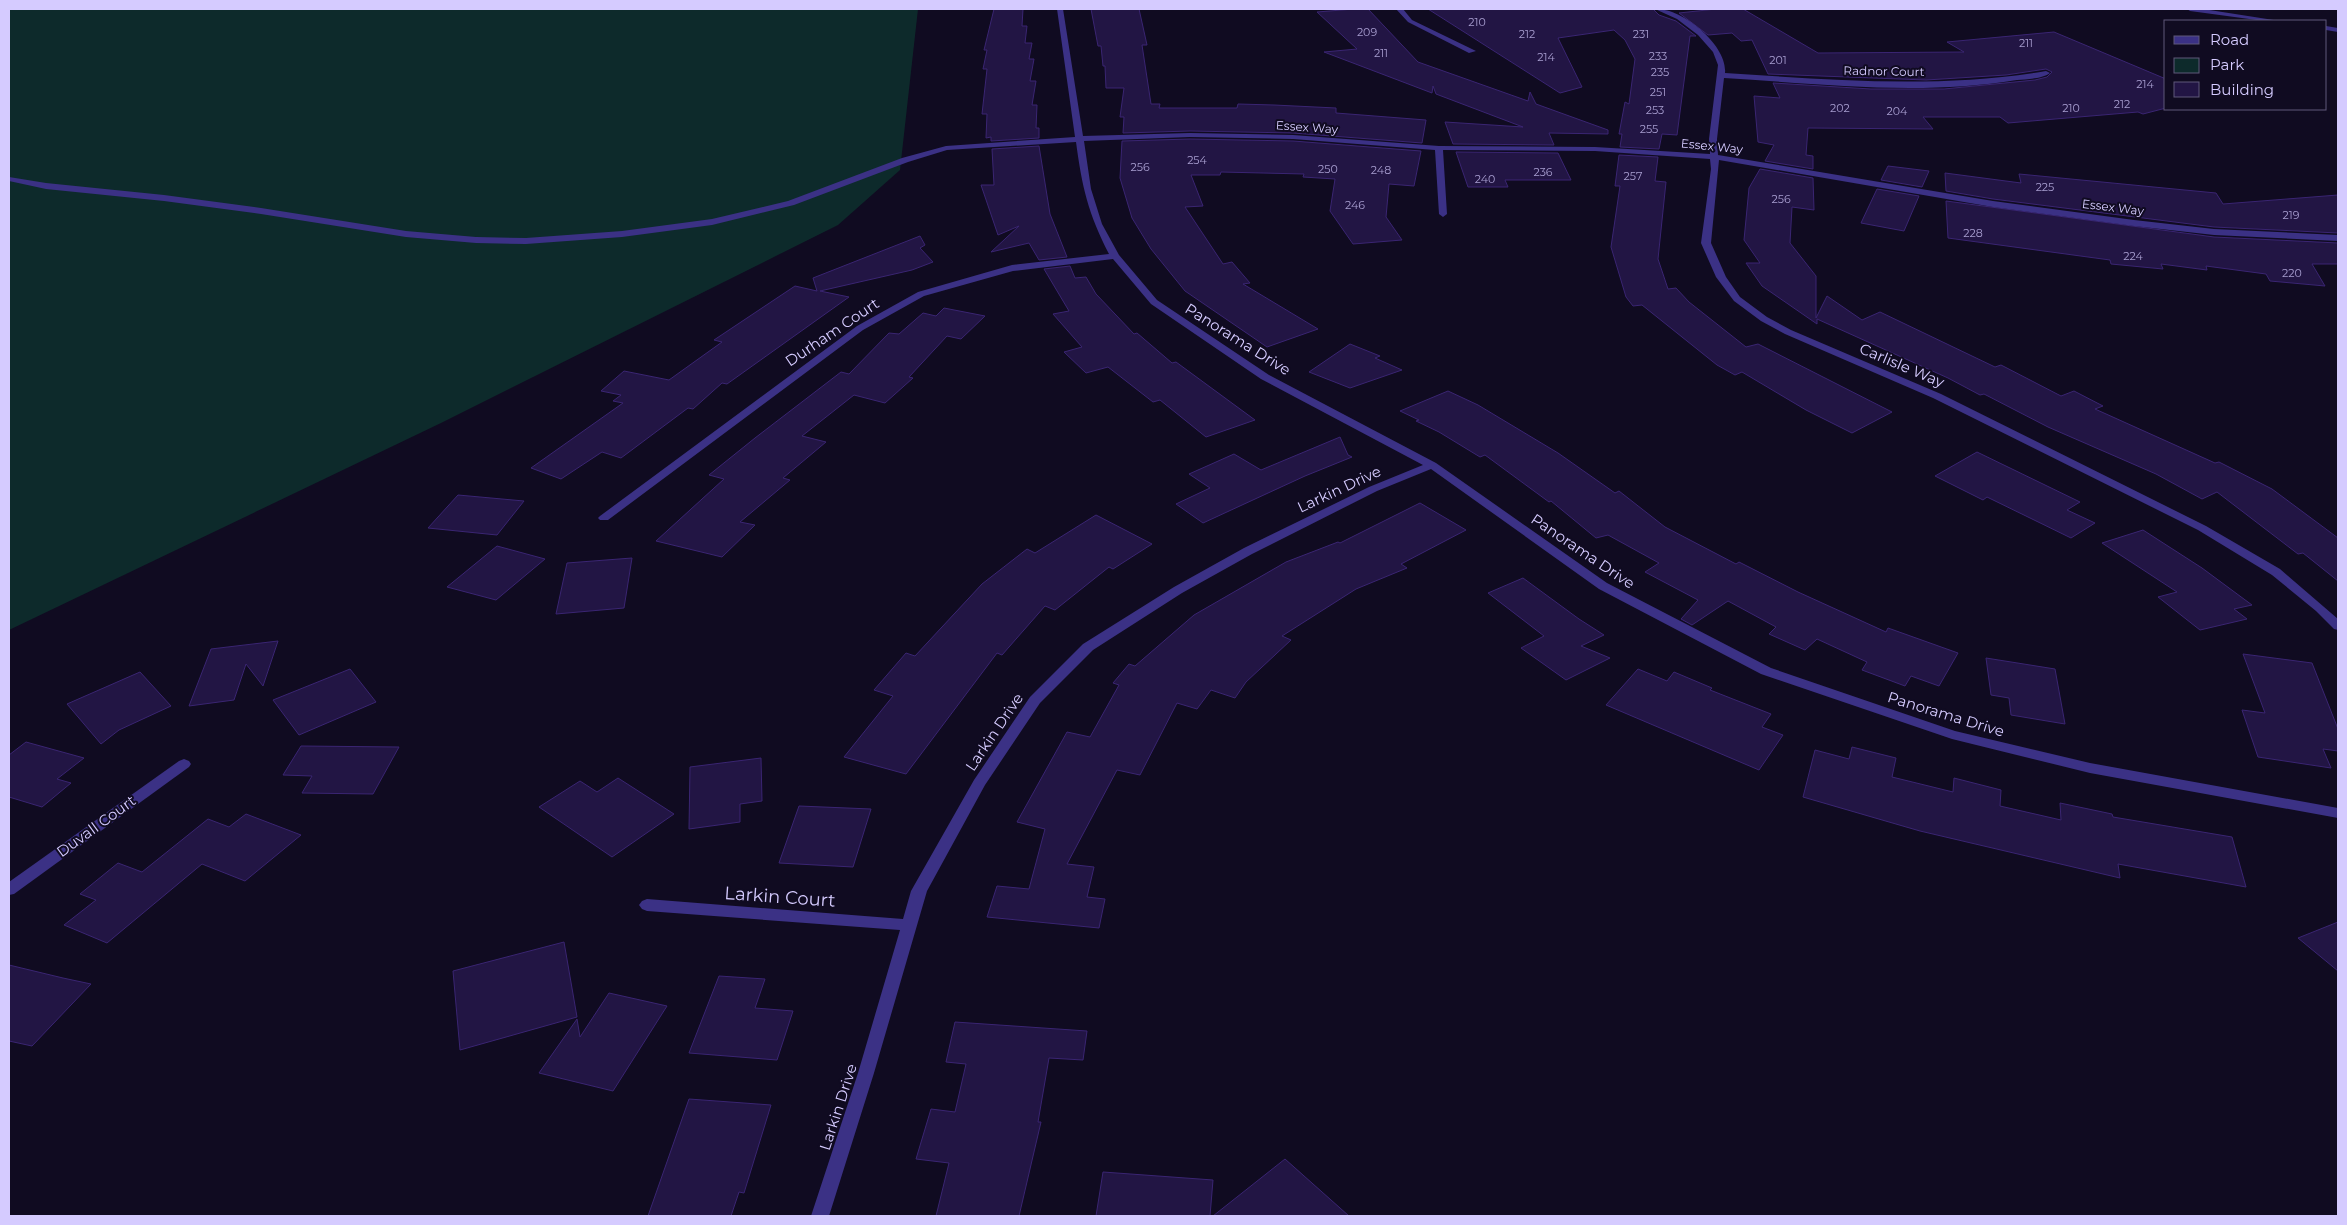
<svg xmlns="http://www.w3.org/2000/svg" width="2347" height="1225" viewBox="0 0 2347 1225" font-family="Montserrat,sans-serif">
<rect width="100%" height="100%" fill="#100b21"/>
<polygon fill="#0d2a2b" points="9,9 918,9 900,170 838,225 441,423 9,630"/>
<g fill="#221544" stroke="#3a2572">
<polygon points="994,9 1023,9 1022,26 1027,26 1025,43 1032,43 1029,59 1034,59 1030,81 1036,81 1032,105 1037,105 1036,128 1039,128 1039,138 991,141 991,137 986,138 987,114 982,114 987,69 983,69 987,50 984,50"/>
<polygon points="1091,9 1139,9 1147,45 1142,45 1151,104 1160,104 1159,108 1237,108 1238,104 1274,105 1336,108 1336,113 1426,120 1422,143 1293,133 1190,131 1123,133 1124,117 1120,117 1124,88 1106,88 1105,66 1103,66 1101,46 1098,46"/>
<polygon points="1354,9 1368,9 1418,62 1528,101 1530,92 1536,104 1608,130 1608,134 1549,133 1554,145 1453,144 1445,122 1523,127 1436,94 1433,86 1432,93 1324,52 1357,49 1317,12"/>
<polygon points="1428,9 1653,9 1659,15 1676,21 1696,36 1690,36 1677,135 1662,134 1659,149 1620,147 1622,134 1619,134 1625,102 1629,104 1635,59 1625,40 1614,30 1558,38 1582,87 1560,93"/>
<polygon points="1716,9 1743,9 1818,53 1964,52 1947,42 2054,32 2166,79 2166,108 2143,114 2138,112 2008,123 2000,117 1923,117 1933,129 1808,128 1806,155 1813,156 1813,169 1765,161 1774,145 1758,142 1754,96 1780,98 1773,83 1871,89 1944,89 2035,80 2047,77 2052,72 2046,69 2006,75 1926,80 1768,74 1752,40 1741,41 1732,33 1708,35 1679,13"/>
<polygon points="1190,139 1293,141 1421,151 1414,186 1389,184 1386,217 1402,240 1353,244 1330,211 1335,179 1303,177 1304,174 1221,172 1220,175 1191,175 1203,206 1185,207 1223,264 1232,262 1250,283 1243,284 1318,329 1267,347 1185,291 1151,249 1132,218 1120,178 1122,141"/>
<polygon points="1039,146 1050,214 1067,257 1039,260 1029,243 991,252 1019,226 998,235 981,185 994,185 992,149"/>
<polygon points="1456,152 1558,153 1571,180 1505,180 1508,187 1468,187"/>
<polygon points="1619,155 1658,157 1655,181 1666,182 1658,259 1668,289 1676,288 1689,302 1746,347 1758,344 1892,412 1852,433 1806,410 1742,372 1735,375 1717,365 1642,305 1633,306 1626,297 1611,247 1620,186 1615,186"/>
<polygon points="1888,166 1929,171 1922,187 1881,180"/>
<polygon points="1760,169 1813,178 1814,210 1792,207 1790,243 1816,276 1816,318 1827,296 1862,320 1880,312 1995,367 2001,365 2061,396 2074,391 2103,406 2095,409 2215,463 2219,462 2272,489 2338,538 2338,581 2303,553 2298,554 2217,492 2202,499 2156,474 2048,427 1984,394 1980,395 1948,378 1817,319 1817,324 1762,286 1746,263 1760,263 1744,240 1749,188"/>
<polygon points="1945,173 2021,183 2019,174 2216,193 2223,204 2338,195 2338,233 2214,227 1993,199 1946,191"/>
<polygon points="1877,189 1919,196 1904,231 1861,223"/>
<polygon points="1946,201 2214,237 2338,243 2338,264 2312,264 2325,286 2270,281 2266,274 2206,266 2207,270 2161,264 2163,269 2111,264 2110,260 1948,238"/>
<polygon points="920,236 925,245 920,248 933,262 912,270 820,291 849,297 727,384 722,383 693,409 688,408 621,458 602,452 561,479 531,468 623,403 613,401 621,395 601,391 624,371 669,380 722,342 714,340 795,286 817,291 813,278"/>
<polygon points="1070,266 1075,278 1086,277 1096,294 1134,334 1137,333 1172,363 1176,362 1255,420 1206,437 1160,400 1153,402 1108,367 1086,373 1064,352 1082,347 1053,314 1069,311 1044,269"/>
<polygon points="944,308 985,316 961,339 947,336 909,377 913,378 885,403 854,395 802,436 826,442 783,478 790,480 740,522 755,525 722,557 656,541 724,479 709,475 755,438 841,372 849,374 889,333 899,334 923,313 936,316"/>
<polygon points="1350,344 1380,356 1375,358 1402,370 1350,388 1309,372"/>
<polygon points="1448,391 1478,405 1558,453 1615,493 1619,491 1665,527 1736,564 1739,562 1798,592 1886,632 1888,628 1958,653 1939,686 1911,676 1905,686 1862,670 1867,662 1817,639 1805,650 1769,634 1776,627 1728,601 1692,625 1681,619 1698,600 1645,572 1659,563 1608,535 1596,538 1551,501 1549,502 1485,455 1480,457 1439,432 1416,421 1419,420 1400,411"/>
<polygon points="1340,437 1348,455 1352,457 1305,476 1203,523 1176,504 1210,488 1189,474 1234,454 1261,470"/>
<polygon points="1977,452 2080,502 2067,510 2095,523 2071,538 1987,497 1983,500 1935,476"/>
<polygon points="458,495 524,501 497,535 428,528"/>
<polygon points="1420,503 1466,530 1401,564 1407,568 1356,589 1282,636 1291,640 1246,682 1235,698 1211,690 1197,709 1177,703 1140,775 1117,770 1067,864 1094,867 1087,897 1105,899 1099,928 987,917 997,886 1029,889 1045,829 1017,822 1067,732 1090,737 1119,685 1113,683 1129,664 1135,666 1194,615 1286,562 1338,542 1340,543"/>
<polygon points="1096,515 1152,544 1113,569 1109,567 1055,610 1045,606 1002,655 997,653 906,774 844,757 893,696 874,690 906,653 915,656 982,584 1027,549 1035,553"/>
<polygon points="2143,530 2202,568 2252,605 2234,609 2247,619 2200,630 2158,597 2177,592 2102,543"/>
<polygon points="497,546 545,559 496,600 447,587"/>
<polygon points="632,558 624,608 556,614 567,563"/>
<polygon points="1523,578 1579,619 1604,635 1581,646 1610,658 1566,680 1521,648 1544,636 1488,593"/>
<polygon points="278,641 263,686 246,664 234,700 189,706 211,649"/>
<polygon points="2243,654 2312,663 2338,729 2338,751 2323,749 2331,768 2258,757 2242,710 2265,713"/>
<polygon points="1986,658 2055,669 2065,724 2011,715 2009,698 1991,695"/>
<polygon points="350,669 376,702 299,735 273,700"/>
<polygon points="1638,669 1667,681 1674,672 1712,688 1710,690 1771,714 1762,727 1783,735 1759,770 1606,705"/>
<polygon points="140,672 171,706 119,730 101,744 67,704"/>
<polygon points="26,742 84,758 57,779 71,783 42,807 9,797 9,755"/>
<polygon points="301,746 399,747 373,794 302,793 312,776 283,775"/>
<polygon points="1852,747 1896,758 1892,777 1953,792 1954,778 2001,790 2000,806 2061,820 2060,803 2112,814 2113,817 2232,837 2246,887 2118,864 2120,878 1920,831 1803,797 1815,750 1849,759"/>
<polygon points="761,758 762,801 740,804 740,822 689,829 690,767"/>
<polygon points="618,778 674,814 612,857 539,807 580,781 597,792"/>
<polygon points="799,806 871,809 853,867 779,863"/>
<polygon points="246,814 301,835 245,881 202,864 107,943 64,925 96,900 80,894 118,863 142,872 208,819 229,827"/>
<polygon points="2338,922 2338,971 2298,938"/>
<polygon points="564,942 577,1017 460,1050 453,971"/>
<polygon points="9,965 63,978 91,984 32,1046 9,1041"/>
<polygon points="719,976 765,979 755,1008 793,1011 777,1060 689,1053"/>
<polygon points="609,993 667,1006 613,1091 539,1073 577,1019 580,1037"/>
<polygon points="955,1022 1087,1031 1083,1060 1049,1058 1038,1122 1041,1122 1019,1216 936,1216 949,1163 916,1159 931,1109 955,1112 966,1064 946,1062"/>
<polygon points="689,1099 771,1105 744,1193 739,1192 731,1216 648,1216"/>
<polygon points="1285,1159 1349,1216 1213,1216"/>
<polygon points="1103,1172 1213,1180 1210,1216 1096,1216"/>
</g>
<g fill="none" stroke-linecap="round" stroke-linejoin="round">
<g fill="#3b3185" fill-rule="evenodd">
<path d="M1057,9h6l20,127 107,-3 103,2 146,11 156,1 115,7 -1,-15 9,-74 -5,-13 -15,-17 -21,-16 -22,-10c26,-2 73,36 70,64 108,7 214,16 321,-2l4,2c-8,6 -23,6 -33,7 -96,16 -196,4 -293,-2l-7,61 1,16 275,46 141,19 80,9 124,6v6l-124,-6 -80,-9 -141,-19 -274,-47 -8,83 15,34 14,20 27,20 24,13 150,64 265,132 74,43 58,50v11l-4,-1 -18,-18 -44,-36 -74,-45 -265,-132 -148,-64 -24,-13 -27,-20 -18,-24 -15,-34 10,-74 -1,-10 -115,-8 -152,-1 4,64 -4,3 -4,-3 -4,-64 -142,-11 -103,-2 -106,4 7,48 11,35 17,31 38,45 112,75 167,88 171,120 164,85 184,63 135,32 248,45v10l-248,-45 -138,-34 -191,-65 -162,-85 -168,-120 -54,22 -125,63 -70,39 -89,57 -53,53 -55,82 -58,106 -53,182 -45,143h-18l47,-143 42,-143 -253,-19 -5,-2 -3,-4 3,-4 5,-2 256,20 8,-28 63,-111 56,-83 53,-53 91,-57 70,-39 125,-61 54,-22 -162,-86 -110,-75 -38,-45 -100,12 -89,25 -61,34 -255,190h-8l-2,-2 2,-2 257,-190 61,-34 94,-27 97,-11c-21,-41 -27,-67 -33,-112l-129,8 -39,12 -114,43 -82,20 -90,12 -96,7 -50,-1 -70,-6 -145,-23 -97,-13 -118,-12 -37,-8v-4l37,6 118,12 97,13 145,23 70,6 50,1 96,-7 90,-12 76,-18 114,-43 44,-12 129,-9z"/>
<polygon points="1396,9 1403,9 1412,20 1476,51 1469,53 1408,22"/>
<polygon points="2187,9 2203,9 2280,21 2264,21 2190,11"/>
<polygon points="2326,26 2338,28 2338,32 2326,30"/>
<polygon points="184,759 189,761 191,764 189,767 14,894 9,895 9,882 179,761"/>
</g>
</g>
<g text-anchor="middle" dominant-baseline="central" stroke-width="4" stroke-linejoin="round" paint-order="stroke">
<g font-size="11" fill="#a89ed0">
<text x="1477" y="22">210</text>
<text x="1367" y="32">209</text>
<text x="1527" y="34">212</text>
<text x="1641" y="34">231</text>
<text x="2026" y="43">211</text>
<text x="1381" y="53">211</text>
<text x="1658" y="56">233</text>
<text x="1546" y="57">214</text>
<text x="1778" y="60">201</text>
<text x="1660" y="72">235</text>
<text x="2145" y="84">214</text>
<text x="1658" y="92">251</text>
<text x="2122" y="104">212</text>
<text x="1840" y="108">202</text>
<text x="2071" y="108">210</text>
<text x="1655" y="110">253</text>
<text x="1897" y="111">204</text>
<text x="1649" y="129">255</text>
<text x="1197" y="160">254</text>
<text x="1140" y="167">256</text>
<text x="1328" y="169">250</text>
<text x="1381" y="170">248</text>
<text x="1543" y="172">236</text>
<text x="1633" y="176">257</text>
<text x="1485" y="179">240</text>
<text x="2045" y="187">225</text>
<text x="1781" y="199">256</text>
<text x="1355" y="205">246</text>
<text x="2291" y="215">219</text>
<text x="1973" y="233">228</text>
<text x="2133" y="256">224</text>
<text x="2292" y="273">220</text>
</g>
<g font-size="12" fill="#d5cbff" stroke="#100b21">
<text transform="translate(1884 71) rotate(1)">Radnor Court</text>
<text transform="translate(1307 127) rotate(4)">Essex Way</text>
<text transform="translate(1712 146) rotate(6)">Essex Way</text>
<text transform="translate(2113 207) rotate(7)">Essex Way</text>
</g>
<g font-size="15" fill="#d5cbff" stroke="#100b21">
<text transform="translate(832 332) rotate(-34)">Durham Court</text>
<text transform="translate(1238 339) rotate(32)">Panorama Drive</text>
<text transform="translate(1902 365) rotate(23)">Carlisle Way</text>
<text transform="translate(1339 489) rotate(-25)">Larkin Drive</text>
<text transform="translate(1583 551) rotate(34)">Panorama Drive</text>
<text transform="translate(1946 714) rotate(17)">Panorama Drive</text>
<text transform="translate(994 732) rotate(-56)">Larkin Drive</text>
<text transform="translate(96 826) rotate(-36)">Duvall Court</text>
<text transform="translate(838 1107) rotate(-72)">Larkin Drive</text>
</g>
<g font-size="18" fill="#d5cbff" stroke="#100b21">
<text transform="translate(780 897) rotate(4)">Larkin Court</text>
</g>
</g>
<rect width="2347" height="1225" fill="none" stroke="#d5cbff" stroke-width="20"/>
<rect x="2164" y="20" width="162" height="90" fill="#100b21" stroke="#5f587a"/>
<rect x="2174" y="36" width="25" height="8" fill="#3b3185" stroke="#5f587a"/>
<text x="2210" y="45" font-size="15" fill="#d5cbff">Road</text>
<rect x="2174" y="58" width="25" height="15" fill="#0d2a2b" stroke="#5f587a"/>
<text x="2210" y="70" font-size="15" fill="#d5cbff">Park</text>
<rect x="2174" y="82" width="25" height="15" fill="#221544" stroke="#5f587a"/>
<text x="2210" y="95" font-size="15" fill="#d5cbff">Building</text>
</svg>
